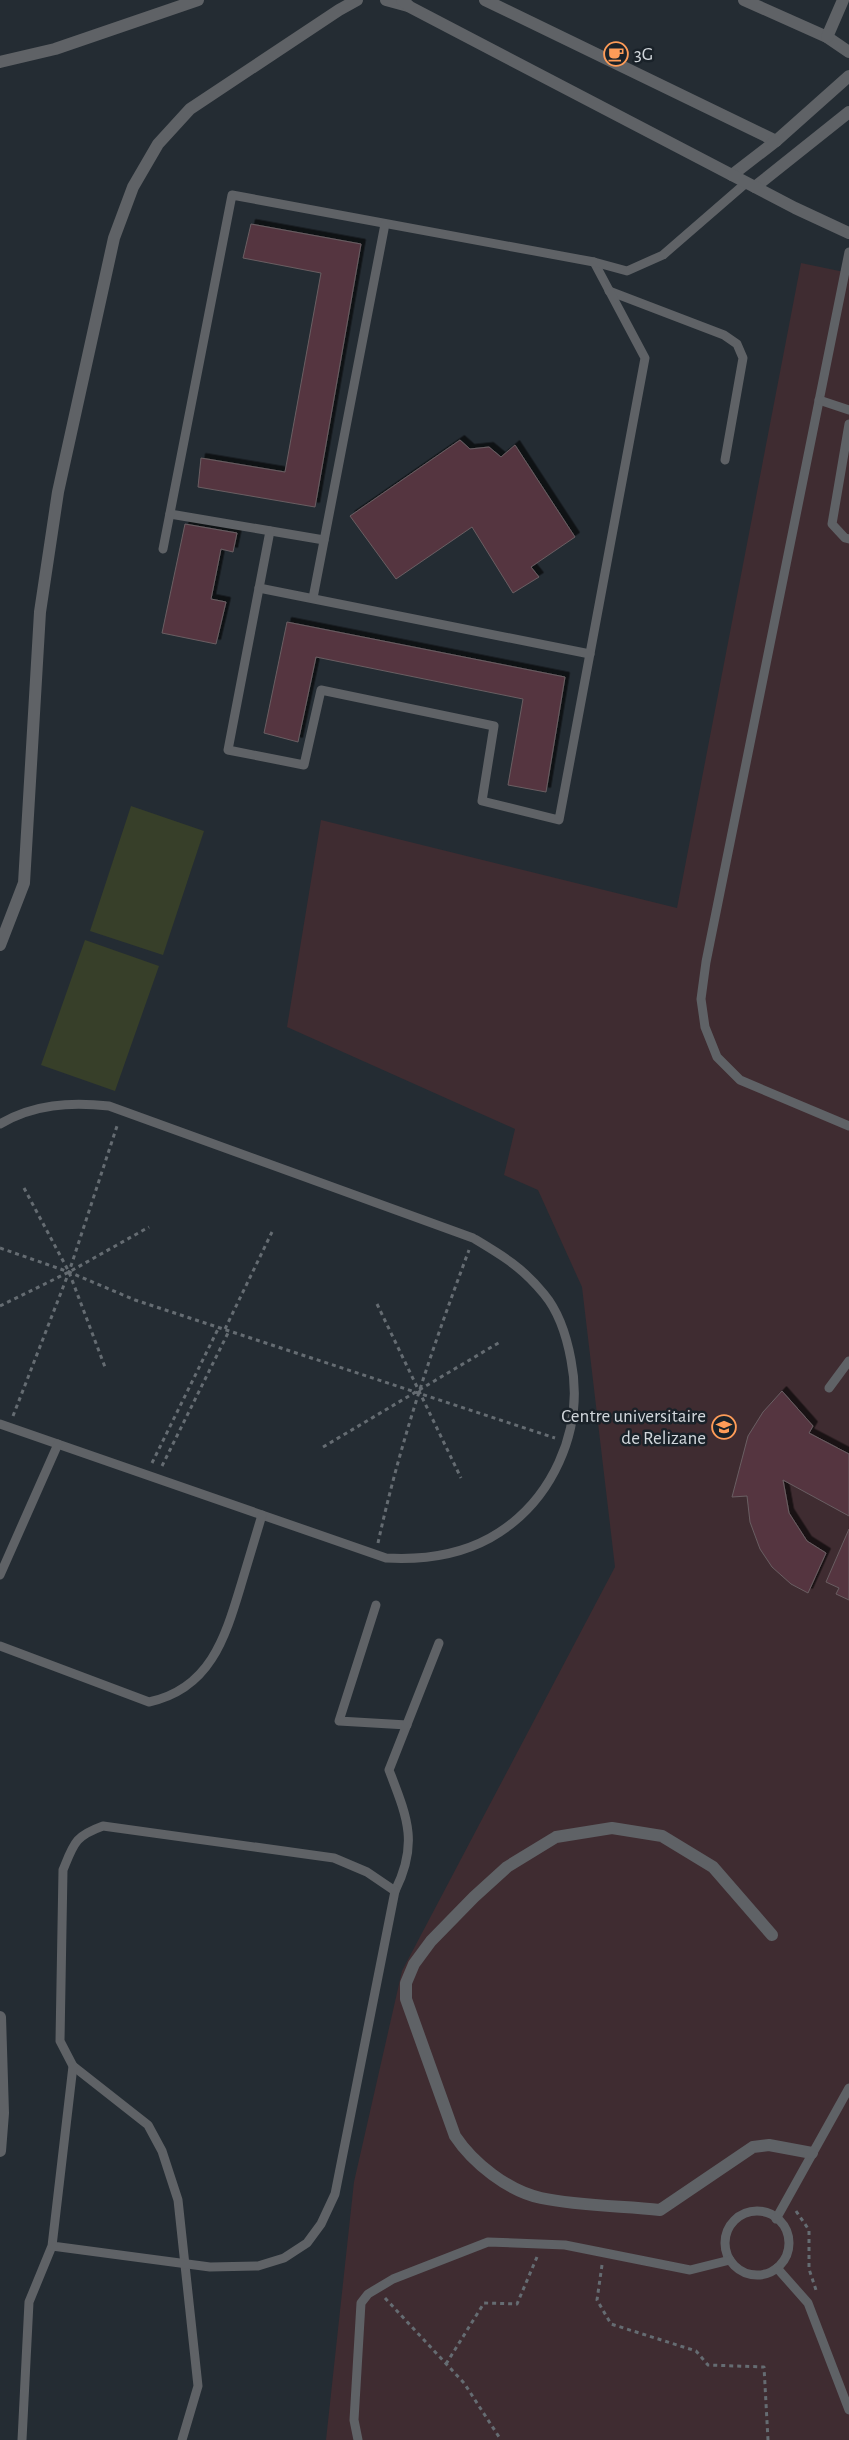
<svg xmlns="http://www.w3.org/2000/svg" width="849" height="2440" viewBox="0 0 849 2440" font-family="'Alegreya Sans',sans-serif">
<defs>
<filter id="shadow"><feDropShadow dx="4.5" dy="-4.5" stdDeviation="0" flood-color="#0009"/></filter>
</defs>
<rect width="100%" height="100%" fill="#242c33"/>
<polygon fill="#3f2c31" points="801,263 849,273 849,2440 326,2440 354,2182 402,1971 615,1567 582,1287 538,1190 504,1175 515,1129 287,1027 321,820 677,908"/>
<g fill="#373f29">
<polygon points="131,806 204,831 163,955 90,931"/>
<polygon points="85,940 159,966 115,1091 41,1065"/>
</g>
<g fill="#543641" stroke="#6a5e62" filter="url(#shadow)">
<polygon points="251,224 361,244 315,507 198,487 201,458 285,472 321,273 243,258"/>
<polygon points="460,440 470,449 489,447 501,457 515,445 575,537 531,567 539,577 513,593 472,527 396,579 350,516"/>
<polygon points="185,524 237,533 233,552 221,549 211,599 226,602 216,644 162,633"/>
<polygon points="287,622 565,677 546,792 508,785 523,699 316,657 298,742 264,733"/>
<polygon points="782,1391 813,1426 809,1433 849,1454 849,1516 783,1480 789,1513 807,1541 826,1553 808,1593 791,1584 772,1567 760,1549 750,1522 747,1496 732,1497 748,1436 763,1412"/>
<polygon points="849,1529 849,1600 836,1594 839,1588 826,1582"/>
</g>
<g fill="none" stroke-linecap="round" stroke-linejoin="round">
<g stroke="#656c72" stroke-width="3" stroke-dasharray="4 4" stroke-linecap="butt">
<polyline points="24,1188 69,1272 105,1367"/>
<polyline points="0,1248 69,1272 135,1300 555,1438"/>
<polyline points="377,1304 461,1478"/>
<polyline points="0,1306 69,1272 149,1227"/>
<polyline points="225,1329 272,1232"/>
<polyline points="13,1416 69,1272 118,1123"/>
<polyline points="323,1447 500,1342"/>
<polyline points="152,1463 219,1327"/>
<polyline points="162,1466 229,1331"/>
<path d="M378,1543c22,-101 55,-197 91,-293"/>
<polyline points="796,2211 809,2230 809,2269 816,2290"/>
<polyline points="602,2265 597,2300 611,2324 696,2351 708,2365 764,2367 768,2440"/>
<polyline points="385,2298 464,2383 501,2440"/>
<polyline points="446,2364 484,2303 517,2304 537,2257"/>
</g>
<g stroke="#5f6266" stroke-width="9">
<polyline points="849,252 706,962 701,999 705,1027 717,1057 740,1080 849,1126"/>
<polyline points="609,291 724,335 737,344 743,358 725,460"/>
<polyline points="819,400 849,410"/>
<polyline points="849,424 832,524 845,538 849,539"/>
<polyline points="170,514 324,540"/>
<polyline points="270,531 228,750 304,765 321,690 494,726 482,801 559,820 645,358 594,262"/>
<polyline points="163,549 232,195 594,262 627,271 663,255 746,183"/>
<polyline points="259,588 590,654"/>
<polyline points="313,598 385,224"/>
<path d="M0,1124c34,-20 70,-22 109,-18l364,132c30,18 49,29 71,56 15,18 23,44 27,66 14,70 -19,143 -81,178 -31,17 -69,22 -104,20l-386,-134"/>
<polyline points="829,1388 849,1361"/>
<polyline points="0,1575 58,1444"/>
<polyline points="376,1605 339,1721 407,1725"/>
<path d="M0,1646l149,56c61,-13 76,-64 92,-117 7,-23 14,-47 21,-70"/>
<path d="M395,1891c24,-48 12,-74 -6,-121l50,-127"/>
<polyline points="73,2066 148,2125 162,2151 178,2200 198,2386 182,2440"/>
<circle cx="757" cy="2243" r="32"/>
<polyline points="776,2219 849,2088"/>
<polyline points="777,2268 808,2303 849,2410"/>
<path d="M22,2440l7,-138 23,-56 21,-180 -13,-25 3,-171c11,-27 12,-34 40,-44l231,32 33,14 28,19 -60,303 -14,30 -14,19 -23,15 -26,8 -48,1 -158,-21"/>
<polyline points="358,2440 354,2420 361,2303 368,2294 393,2279 488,2242 565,2245 690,2270 730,2260"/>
</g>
<g stroke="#5f6266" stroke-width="12">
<polyline points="485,0 776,141"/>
<polyline points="744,0 827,37 849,52"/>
<polyline points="827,37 843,0"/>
<polyline points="0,62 55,49 198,0"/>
<polyline points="732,175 776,141 849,76"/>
<polyline points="755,187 849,112"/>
<path d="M772,1935l-59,-68 -51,-31 -50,-8 -56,9 -49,30 -33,30 -43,44 -17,23 -8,19v16l49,137c18,27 53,55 86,62 38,8 80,8 119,12l93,-63 16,-2 43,8"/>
</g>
<g stroke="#5f6266" stroke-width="12">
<polyline points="386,0 408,6"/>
<polyline points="402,0 410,7 795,208 849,233"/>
<polyline points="0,945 24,883 40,612 58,492 114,238 133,187 158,144 190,109 339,10 357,0"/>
<polyline points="0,2017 3,2113 0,2151"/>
</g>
</g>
<defs>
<g id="cafe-ring" transform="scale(1.25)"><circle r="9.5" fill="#1a2229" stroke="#fe9c58" stroke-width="1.5"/><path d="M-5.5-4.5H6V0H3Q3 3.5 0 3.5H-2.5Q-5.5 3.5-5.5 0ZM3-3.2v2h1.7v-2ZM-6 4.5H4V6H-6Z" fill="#fe9c58"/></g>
<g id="university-ring" transform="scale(1.25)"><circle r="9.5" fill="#1a2229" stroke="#fe9c58" stroke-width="1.5"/><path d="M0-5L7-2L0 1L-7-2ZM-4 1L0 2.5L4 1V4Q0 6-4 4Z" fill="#fe9c58"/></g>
</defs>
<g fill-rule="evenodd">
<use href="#cafe-ring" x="616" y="54"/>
<use href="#university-ring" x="724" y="1427"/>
</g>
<g text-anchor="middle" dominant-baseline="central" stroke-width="5" stroke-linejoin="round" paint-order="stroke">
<g font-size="19" fill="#d2d7dc" stroke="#1a2229" text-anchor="start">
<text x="634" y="54">3G</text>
<text x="706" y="1416" text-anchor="end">Centre universitaire<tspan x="706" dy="22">de Relizane</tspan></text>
</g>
</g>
</svg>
